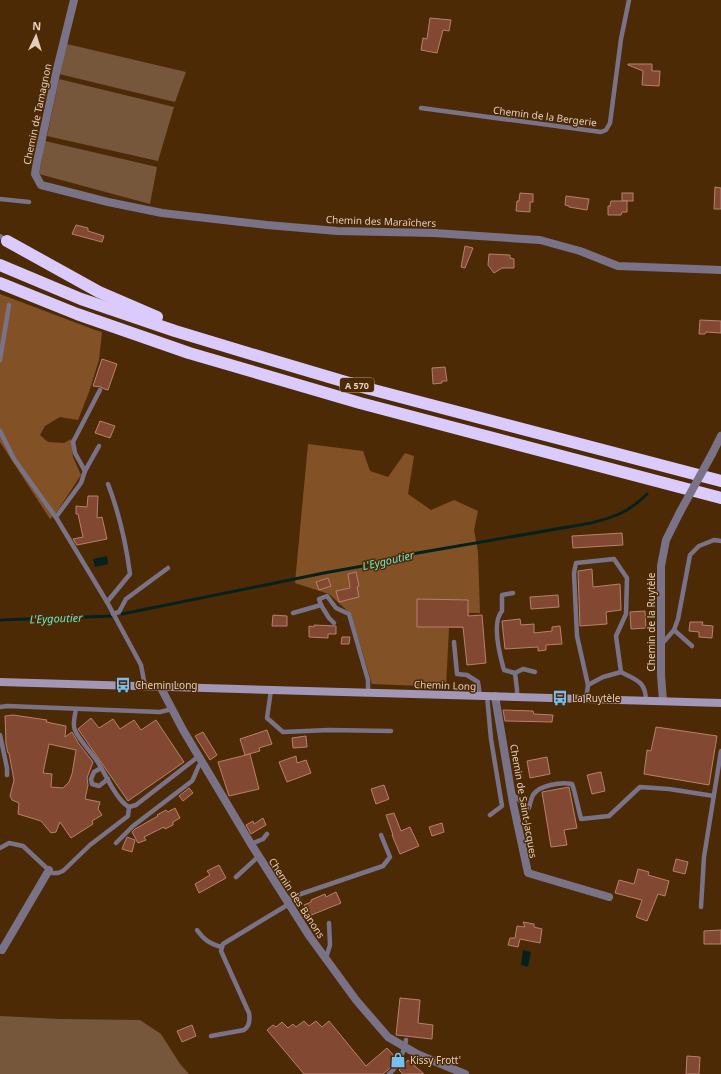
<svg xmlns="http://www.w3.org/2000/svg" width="721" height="1074" viewBox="0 0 721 1074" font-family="'Noto Sans',sans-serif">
<rect width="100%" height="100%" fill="#4d2a06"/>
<g fill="#77573b">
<polygon points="67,44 186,72 175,102 59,74"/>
<polygon points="59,79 174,107 158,161 47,136"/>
<polygon points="45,141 157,167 150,204 39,174"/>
<polygon points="0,1016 60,1019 140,1020 161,1034 180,1064 189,1074 0,1074"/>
</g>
<g fill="#825226">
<polygon points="0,294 95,330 102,332 99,360 89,392 78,420 60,417 45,426 40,435 48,442 64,443 71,439 73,457 81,475 56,513 50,519 0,442"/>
<polygon points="308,444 363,451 370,471 388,477 405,453 414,456 408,494 431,510 454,500 478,511 474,530 478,552 480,613 469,613 470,628 449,628 446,687 372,684 351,614 329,594 295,583"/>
</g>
<g fill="#05211d">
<polygon points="107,556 108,564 95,567 93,559"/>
<polygon points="523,950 531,952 528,967 521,965"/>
</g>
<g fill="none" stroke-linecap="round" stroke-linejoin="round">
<g stroke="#05211d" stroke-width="3">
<path d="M122,614l202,-41 50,-9 32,-9 185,-32c24,-6 38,-11 56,-29"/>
<polyline points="0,620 112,616"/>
</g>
</g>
<g fill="#834832" stroke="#b5816e" fill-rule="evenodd">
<polygon points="430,18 451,20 449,31 443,30 437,53 421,50 423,38 427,39"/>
<polygon points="628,64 652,64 652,71 660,71 659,86 642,85 643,71 628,65"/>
<polygon points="715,187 721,188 721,209 714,209"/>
<polygon points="520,193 533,194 533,202 530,202 530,212 516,211 517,201 519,201"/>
<rect x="622" y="193" width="11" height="8"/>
<polygon points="566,196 589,199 587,210 569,207 569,206 565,205"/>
<polygon points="611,201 627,201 627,212 622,212 621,215 608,215 608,206 610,206"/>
<polygon points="76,225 88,228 88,231 104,236 102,242 72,234"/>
<polygon points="465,246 473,248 465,268 461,267"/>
<polygon points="489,254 510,255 510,258 514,259 514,268 502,268 494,273 488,265"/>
<polygon points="700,320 721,321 721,333 706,332 705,334 699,334"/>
<polygon points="102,359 117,364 108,390 104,389 101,387 93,386"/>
<polygon points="445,367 447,381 442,381 442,383 433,384 432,368"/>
<polygon points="100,421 115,426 110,438 95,433"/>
<polygon points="88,496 98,496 97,518 102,517 107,539 77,545 73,539 83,537 78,514 76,514 76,506 87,507"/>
<polygon points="622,533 623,545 573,548 572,536"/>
<polygon points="592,569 593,587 620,584 621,610 606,612 607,624 580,626 578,571"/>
<polygon points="356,572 359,586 357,587 359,597 339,602 336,591 350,588 348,574"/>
<polygon points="328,578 331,586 319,590 316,582"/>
<polygon points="558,595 559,607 531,609 530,597"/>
<polygon points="417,599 468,600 468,616 482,615 486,663 467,665 463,627 417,627"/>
<polygon points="645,611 646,628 631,629 630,612"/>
<polygon points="273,615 287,616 287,626 272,626"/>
<polygon points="520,619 521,625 534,624 534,633 552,631 552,627 560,626 562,644 546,645 546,650 538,651 538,647 505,649 502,621"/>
<polygon points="690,622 703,622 702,625 713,626 712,638 699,637 699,632 689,631"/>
<polygon points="314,625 336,626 336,634 328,634 328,638 309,637 309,626 314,627"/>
<polygon points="342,637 350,637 349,644 341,644"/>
<polygon points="503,710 533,711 534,714 553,715 552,722 505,721"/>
<path d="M13,715l34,5 -1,2 20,4 -1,11 7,-5 7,12 14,18 -6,16 1,7 -3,14 15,3 -2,7 4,6 -10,6 1,3 -22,14 -11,-16 -4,10 -5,1 -10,-12 -23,-7 1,-11 -7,-3 -2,-4 4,-16 -5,-27h-1l-2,-9 -1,-28zM49,744l27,6 -4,24 -3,8 -6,6 -12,-1 1,-13 -9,-1z"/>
<polygon points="91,718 99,728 113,719 120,729 134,720 141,730 156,720 184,762 128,801 78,729"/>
<polygon points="656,727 717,736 709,785 644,774 647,750 651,751"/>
<polygon points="267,730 272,744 259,748 260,751 245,755 240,739"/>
<polygon points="203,732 217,755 210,760 195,736"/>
<polygon points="306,736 307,747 293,748 292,738"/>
<polygon points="250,754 259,789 229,796 218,762"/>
<polygon points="296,756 297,763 306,760 311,773 287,782 279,762"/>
<polygon points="547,757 550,774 530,778 527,761"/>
<polygon points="601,772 605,791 592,794 587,775"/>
<polygon points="384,785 389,799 376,804 371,789"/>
<polygon points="569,787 577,828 564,830 567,845 551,847 542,792"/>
<polygon points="189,788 193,793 183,801 179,796"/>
<polygon points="175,808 180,818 173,822 173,825 165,829 164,827 144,837 146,840 138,843 132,832 135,829 158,816 157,815 166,810 168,812"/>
<polygon points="394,813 401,831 410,827 419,846 400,854 392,835 393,835 386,815"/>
<polygon points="263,818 266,825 251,834 246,825 253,821 254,824"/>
<polygon points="442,823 444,832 432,836 429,827"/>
<polygon points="127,837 135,840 132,852 122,849"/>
<polygon points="676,859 688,862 685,874 673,871"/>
<polygon points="219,865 226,878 199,893 195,884 210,875 207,871"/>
<polygon points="638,869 649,872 648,875 669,881 665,896 658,894 647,921 636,917 642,900 615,893 619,880 634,884"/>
<polygon points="336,892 341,903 309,916 304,905 311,902 311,900 325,894 326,897"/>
<polygon points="523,922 534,924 534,927 542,929 540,943 520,939 518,947 508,945 510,938 515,938 517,926 525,927"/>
<polygon points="721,930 721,944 704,944 704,931"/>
<polygon points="400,998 420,1000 418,1023 433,1025 432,1039 396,1035"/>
<polygon points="304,1021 309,1026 316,1021 322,1027 329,1021 366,1066 387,1048 396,1058 389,1069 383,1074 304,1074 267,1030 273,1025 276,1027 282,1022 288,1028 293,1024 296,1027"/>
<polygon points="192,1025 196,1036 182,1042 177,1031"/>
<polygon points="687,1056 700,1057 699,1074 686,1074"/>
<polygon points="408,1060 424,1074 403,1074 399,1070"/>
</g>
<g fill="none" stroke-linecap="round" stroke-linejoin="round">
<g stroke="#7a7388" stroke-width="4.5">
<polyline points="421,108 601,132 606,130 610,123 621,39 629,0"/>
<polyline points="0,199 29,202"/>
<polyline points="0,236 7,241"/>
<polyline points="0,360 9,305"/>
<polyline points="0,431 14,459 57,519 107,602 141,665 145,686"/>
<polyline points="85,471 99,446"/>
<polyline points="56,517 81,483 85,471 75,453 73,442 100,390"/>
<path d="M513,593l-11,2v16c-11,12 -2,45 2,59l11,3 2,17v7"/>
<path d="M107,602l23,-28c-4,-31 -11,-61 -22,-90"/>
<polyline points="321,605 329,618 334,623"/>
<polyline points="293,613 321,605 319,599 327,596 336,608 349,614 368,680 368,693"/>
<polyline points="113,614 119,612 126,599 168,568"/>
<polyline points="674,630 692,646"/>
<polyline points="454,642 457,674 467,675 478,682 480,696"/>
<polyline points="661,645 674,630 678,619 690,555 699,546 714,540 721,541"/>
<polyline points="515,673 523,669 535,672"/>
<polyline points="588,685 577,636 574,573 576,563 614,559 627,578 626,614 616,636 621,672"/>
<polyline points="271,690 267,718 283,732 329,730 391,731"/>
<polyline points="487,696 491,739 502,806 490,815"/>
<path d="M586,699l2,-14 15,-8 18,-5c15,8 25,9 25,29"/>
<polyline points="0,707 7,706 160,712 172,709"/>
<path d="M76,709c-1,7 -4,15 -1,21 4,10 16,22 22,31 9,13 19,39 32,46l7,-2 63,-49"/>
<polyline points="0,735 7,768 7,775"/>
<polyline points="101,768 94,772 91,779 92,784 99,786 108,779"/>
<path d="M512,794l17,14c1,-4 2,-9 4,-13 6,-10 28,-13 39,-11l2,6 7,29 28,-3 31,-29 29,2 45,7"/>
<path d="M116,843l17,-17 59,-45c4,-7 5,-14 10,-20"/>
<polyline points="251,844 263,839 267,834"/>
<polyline points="0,848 9,843 23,846 52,873 58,873 63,871 90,845 128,816 129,807"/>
<polyline points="236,877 259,856"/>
<polyline points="286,899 383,866 390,857 381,835"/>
<polyline points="701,907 704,857 721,751"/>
<path d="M197,930c7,10 13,14 25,17"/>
<polyline points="326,958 330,945 329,923"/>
<path d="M211,1036l33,-6c6,-4 6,-11 5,-17l-28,-62 2,-7 66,-40"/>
<path d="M389,1074c8,-6 16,-24 17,-34"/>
</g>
<g stroke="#7a7388" stroke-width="8">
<polyline points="74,0 57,69 37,162 35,174 41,185 108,202 162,213 267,225 337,231 434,233 540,240 580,251 618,266 721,270"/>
<polyline points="712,454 721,436"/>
<polyline points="160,686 183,730 251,844 310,937 356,1000 388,1037 417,1054 465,1074"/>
<polyline points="495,696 513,803 528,873 609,897"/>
<polyline points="663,701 661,675 661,566 666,540 680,512"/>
<polyline points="2,950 49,870"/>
</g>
<polyline stroke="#a297b7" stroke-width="8" points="0,682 721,703"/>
<g stroke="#dbcafc" stroke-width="12">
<polyline points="7,241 99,292 157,317"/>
<polyline points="0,265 81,299 175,331 258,356 366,388 721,481"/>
<polyline points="0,283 77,314 189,353 360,403 721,498"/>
</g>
<polyline stroke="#7a7388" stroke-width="8" points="680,512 712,454"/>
</g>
<defs>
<g id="bus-bare" transform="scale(1.2)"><path d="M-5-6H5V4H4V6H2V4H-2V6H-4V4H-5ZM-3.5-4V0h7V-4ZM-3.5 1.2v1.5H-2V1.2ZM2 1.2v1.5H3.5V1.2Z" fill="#74c0f6" stroke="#4d2a06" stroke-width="2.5" paint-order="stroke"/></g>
<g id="shop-bare" transform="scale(1.2)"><path d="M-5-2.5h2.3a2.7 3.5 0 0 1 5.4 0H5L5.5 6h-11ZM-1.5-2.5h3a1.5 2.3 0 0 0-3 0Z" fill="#74c0f6" stroke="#4d2a06" stroke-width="2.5" paint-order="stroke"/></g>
</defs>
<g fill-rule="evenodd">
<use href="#bus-bare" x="123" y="685"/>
<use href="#bus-bare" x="560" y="698"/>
<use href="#shop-bare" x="398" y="1060"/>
</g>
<g text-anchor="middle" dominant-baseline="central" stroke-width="3" stroke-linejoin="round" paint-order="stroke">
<rect fill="#4d2a06" stroke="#b79d85" stroke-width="1" x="340" y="378" width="34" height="14" rx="3"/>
<g font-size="9" font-weight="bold" fill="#e4cebc">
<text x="357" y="385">A 570</text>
</g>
<g font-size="10" fill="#e4cebc" stroke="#4d2a06">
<text transform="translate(37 114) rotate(-78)">Chemin de Tamagnon</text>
<text transform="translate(545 116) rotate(7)">Chemin de la Bergerie</text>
<text transform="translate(381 221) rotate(2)">Chemin des Maraîchers</text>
<text transform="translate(651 622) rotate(-90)">Chemin de la Ruytèle</text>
<text transform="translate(445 685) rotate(2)">Chemin Long</text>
<text transform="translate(524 801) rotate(80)">Chemin de Saint-Jacques</text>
<text transform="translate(297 898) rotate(57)">Chemin des Banons</text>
</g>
<g font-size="10" fill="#e4cebc" stroke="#4d2a06" text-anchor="start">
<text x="135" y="685">Chemin Long</text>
<text x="572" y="698">La Ruytèle</text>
<text x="410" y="1060">Kissy Frott'</text>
</g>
<g font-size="11" font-style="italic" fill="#67e7d1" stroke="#4d2a06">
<text transform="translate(388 560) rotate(-13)">L'Eygoutier</text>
<text transform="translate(56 618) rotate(-2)">L'Eygoutier</text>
</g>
</g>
<g transform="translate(36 36) rotate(4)" stroke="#4d2a06" stroke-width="3" paint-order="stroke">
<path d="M0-3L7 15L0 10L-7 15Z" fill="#e4cebc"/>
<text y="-6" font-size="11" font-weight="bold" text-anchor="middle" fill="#e4cebc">N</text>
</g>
</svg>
